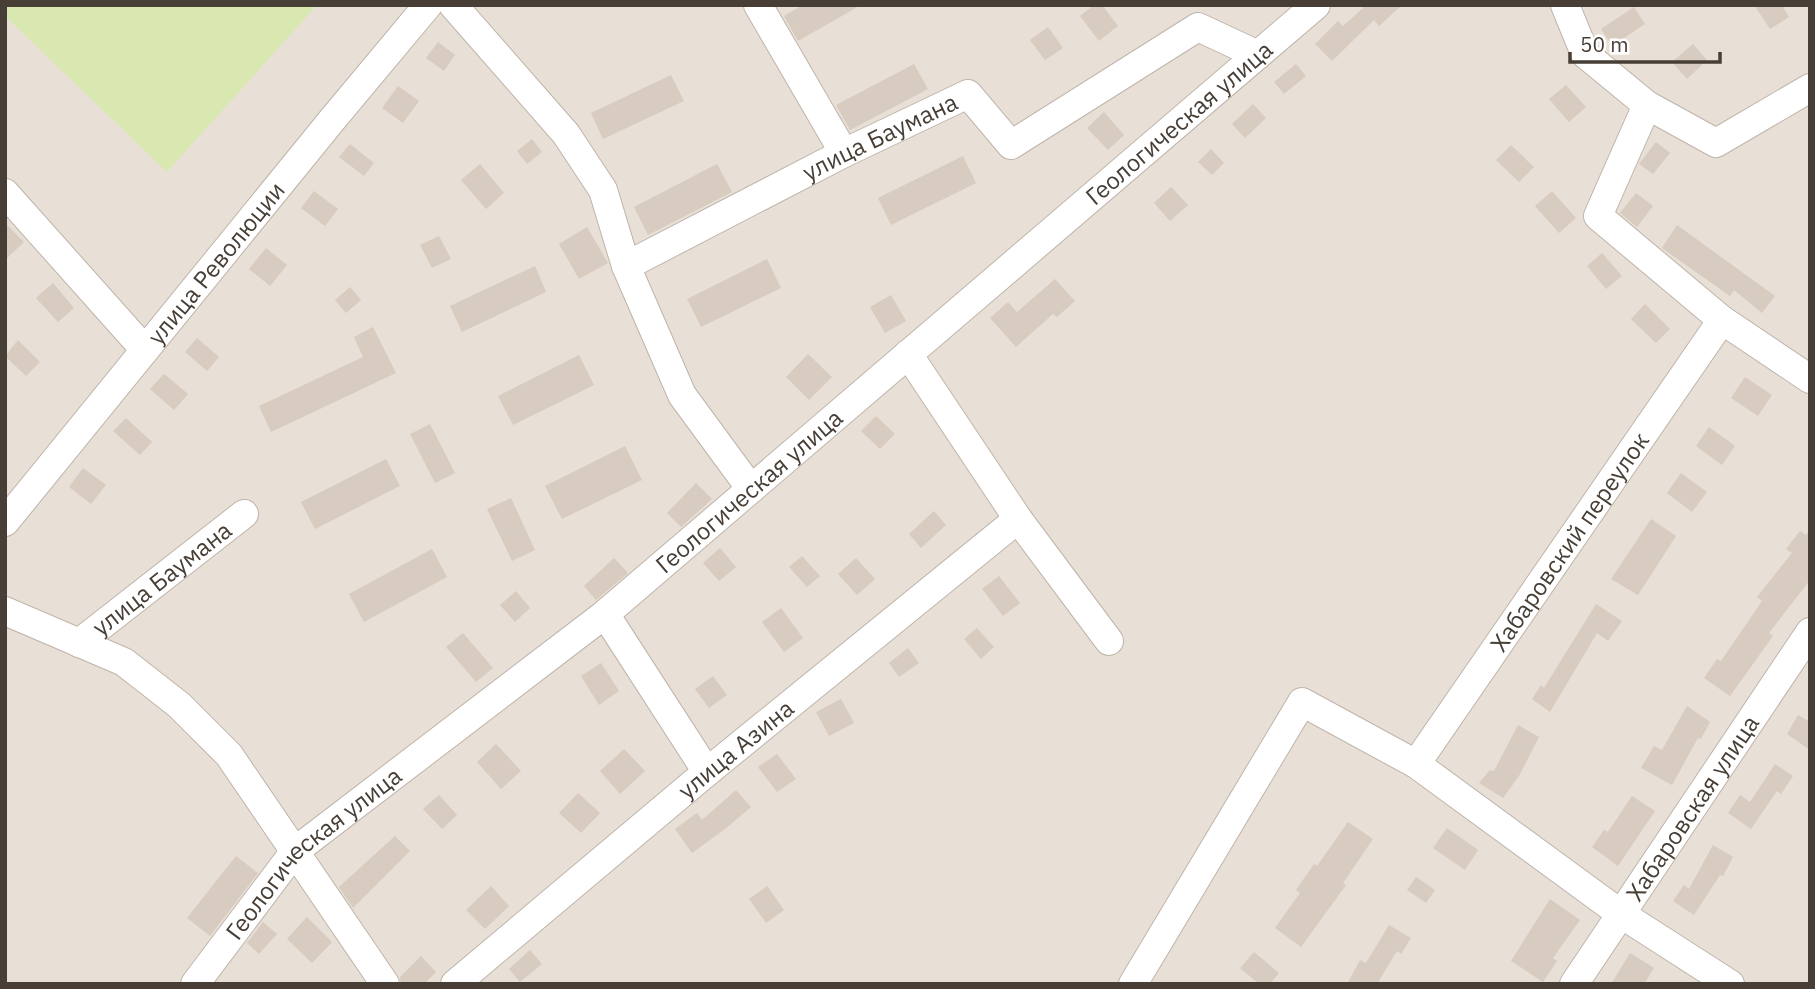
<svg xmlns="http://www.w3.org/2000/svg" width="1815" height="989" viewBox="0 0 1815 989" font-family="'IBM Plex Sans',sans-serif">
<rect width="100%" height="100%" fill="#f4eee8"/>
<rect fill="#e8dfd6" x="5" y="5" width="1805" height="979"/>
<polygon fill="#d8e8b0" points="5,5 317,5 167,172 5,16"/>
<g fill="#d8cbc0">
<polygon points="803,5 861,5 798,41 784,16"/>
<polygon points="1094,5 1102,5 1118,26 1099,41 1080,16"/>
<polygon points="1362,5 1402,5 1379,26 1374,20 1332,61 1315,44 1338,21 1343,26 1363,8"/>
<polygon points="1754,5 1782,5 1789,17 1770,29"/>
<polygon points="1634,7 1645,24 1612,46 1601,29"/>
<polygon points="1048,27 1063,48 1045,60 1030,40"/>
<polygon points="438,42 455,55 444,71 426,58"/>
<polygon points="1693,44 1707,60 1687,79 1672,62"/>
<polygon points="914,64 928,89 850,130 836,105"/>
<polygon points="1296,64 1306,76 1284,94 1274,82"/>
<polygon points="671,75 684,101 603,139 591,113"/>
<polygon points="1566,85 1586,107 1569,122 1549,99"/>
<polygon points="398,86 419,101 403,123 382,108"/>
<polygon points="1253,104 1266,118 1245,138 1232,124"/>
<polygon points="1104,112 1124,135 1108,150 1087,128"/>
<polygon points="532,139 542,152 527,164 517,151"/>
<polygon points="1656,142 1670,153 1653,174 1639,164"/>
<polygon points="350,144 374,163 364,176 339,157"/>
<polygon points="1511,145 1534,167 1519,182 1496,160"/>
<polygon points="1211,149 1224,163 1212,175 1198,162"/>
<polygon points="963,156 976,183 891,225 878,198"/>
<polygon points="480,164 504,193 486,209 461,180"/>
<polygon points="717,164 732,192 648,235 634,207"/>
<polygon points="1171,187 1188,205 1170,221 1154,203"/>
<polygon points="314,191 338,209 325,226 301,208"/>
<polygon points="1552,191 1576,218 1559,233 1535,206"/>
<polygon points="1636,193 1653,206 1637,227 1620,213"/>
<polygon points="5,223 24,242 5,260"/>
<polygon points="1677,225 1775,296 1762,313 1734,290 1730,296 1662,248"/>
<polygon points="587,227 608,263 579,279 559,244"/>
<polygon points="439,236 451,259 432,268 420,245"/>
<polygon points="266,248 287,265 270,286 249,269"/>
<polygon points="1602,253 1622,276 1606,289 1587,266"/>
<polygon points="767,259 781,288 701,327 687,299"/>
<polygon points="535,266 546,292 462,332 450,306"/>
<polygon points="1055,279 1075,301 1057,317 1053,314 1016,347 990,318 1008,302 1017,312"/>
<polygon points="53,283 74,308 58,322 36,298"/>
<polygon points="350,287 361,300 346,313 335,300"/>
<polygon points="891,295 906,321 885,333 870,307"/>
<polygon points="1645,304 1670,329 1656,343 1631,319"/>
<polygon points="373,327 396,373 271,432 259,406 363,357 354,337"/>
<polygon points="197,338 219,357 207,371 185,352"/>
<polygon points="18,340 40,362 26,376 5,356"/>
<polygon points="808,354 832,377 809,400 786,377"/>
<polygon points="579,355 594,385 513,425 498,396"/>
<polygon points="164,374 188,394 174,410 150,389"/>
<polygon points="1745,377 1772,395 1758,416 1731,398"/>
<polygon points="876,416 895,434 880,449 861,431"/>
<polygon points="126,418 152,442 140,455 113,431"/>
<polygon points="430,424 455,473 435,483 410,434"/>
<polygon points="1709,427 1735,446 1722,465 1696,446"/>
<polygon points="625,446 642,480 562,519 545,486"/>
<polygon points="386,459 400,486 315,529 301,502"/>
<polygon points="83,468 106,485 91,504 69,487"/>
<polygon points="1681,473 1707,492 1692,512 1667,493"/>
<polygon points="696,483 712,499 681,527 667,513"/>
<polygon points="511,498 535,550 512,561 487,509"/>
<polygon points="934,511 946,525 921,548 909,534"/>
<polygon points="1651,519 1676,536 1638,595 1611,579"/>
<polygon points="1810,530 1810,580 1769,633 1773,636 1730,696 1704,678 1717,659 1721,661 1762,601 1757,597 1792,553 1786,549 1800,531 1806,535"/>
<polygon points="720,548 736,567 719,581 703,563"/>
<polygon points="432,549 447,577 364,622 349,594"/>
<polygon points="802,556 820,576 807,587 789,567"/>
<polygon points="614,558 628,573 596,600 584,586"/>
<polygon points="856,558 875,579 857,595 838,574"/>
<polygon points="999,576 1020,603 1003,616 982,589"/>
<polygon points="516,591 530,608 515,622 500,605"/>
<polygon points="1596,604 1622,621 1608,641 1597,633 1550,712 1532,699 1541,685 1544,688"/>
<polygon points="781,608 803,638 784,652 762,622"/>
<polygon points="977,628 994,647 981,659 964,639"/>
<polygon points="463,633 493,668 476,682 446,647"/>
<polygon points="908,648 919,663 899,677 889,663"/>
<polygon points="601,663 619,691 599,705 581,676"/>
<polygon points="713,676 727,695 709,708 695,689"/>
<polygon points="841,699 854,723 829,736 816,712"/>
<polygon points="1687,706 1710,722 1701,739 1698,738 1672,785 1641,768 1654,746 1662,750"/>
<polygon points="1798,715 1810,722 1810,750 1787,734"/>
<polygon points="1518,725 1539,737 1519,776 1503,798 1479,783 1490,770 1494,771"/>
<polygon points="496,744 521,771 501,789 477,762"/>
<polygon points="624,749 645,771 620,794 600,771"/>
<polygon points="777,754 796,779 777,792 758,767"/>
<polygon points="1775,764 1793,776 1781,794 1777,791 1751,829 1728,813 1740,795 1750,802"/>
<polygon points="736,790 751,807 725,829 692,853 675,829 697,813 702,820"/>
<polygon points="578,793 600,813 581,833 559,813"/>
<polygon points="439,795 457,815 442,829 423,809"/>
<polygon points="1632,796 1655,811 1618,866 1592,847 1604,830 1608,832"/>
<polygon points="1348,822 1373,839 1343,883 1346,885 1301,947 1275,928 1300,893 1296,890 1314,864 1317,866"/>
<polygon points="1447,828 1478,850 1465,870 1433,848"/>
<polygon points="395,836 410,851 353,908 339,887"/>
<polygon points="1713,845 1733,857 1723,876 1720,875 1694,915 1673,901 1684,885 1689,889"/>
<polygon points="236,856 258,873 210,936 187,918"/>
<polygon points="1416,877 1435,890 1426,903 1407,890"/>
<polygon points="491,886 509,906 485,929 466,910"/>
<polygon points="767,886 784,910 766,923 749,899"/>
<polygon points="1550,899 1580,920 1553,958 1557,961 1543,982 1511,961"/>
<polygon points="307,917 332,942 312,963 287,939"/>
<polygon points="263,922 277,934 259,954 247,943"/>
<polygon points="1389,925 1411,938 1401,954 1397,951 1377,984 1347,984 1360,960 1366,963"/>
<polygon points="530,950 542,964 520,982 509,969"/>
<polygon points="1254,952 1279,973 1270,984 1259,984 1240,968"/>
<polygon points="1630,953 1654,968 1644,984 1611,984"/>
<polygon points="421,956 436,972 424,984 401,984 400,977"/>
</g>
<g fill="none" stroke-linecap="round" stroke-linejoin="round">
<g stroke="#bfb4aa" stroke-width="30">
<g id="minor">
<polyline points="453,5 566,134 603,190 626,266 682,395 751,489"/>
<polyline points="758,5 844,153"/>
<polyline points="1565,5 1585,54 1647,105"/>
<polyline points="1810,88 1716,143 1647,105 1598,216 1722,320 1810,379"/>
<polyline points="5,193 145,350"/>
<path id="s1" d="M626,266l218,-113 124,-59 43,51 187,-118 60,28"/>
<polyline points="908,354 1018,519 1109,641"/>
<path id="s2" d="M5,522l327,-402 96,-115"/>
<polyline points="5,611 124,662 179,705 229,755 385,984"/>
<polyline points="605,614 707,772"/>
<path id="s3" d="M79,643l165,-129"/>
<path id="s4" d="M1416,764l306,-444"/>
<path id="s5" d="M195,984l100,-133 310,-237 711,-609"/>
<path id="s6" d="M455,984l252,-212 311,-253"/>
<polyline points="1133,984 1302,702 1416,764 1621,914 1730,984"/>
<path id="s7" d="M1574,984l236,-352"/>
</g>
</g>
<use href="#minor" stroke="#fff" stroke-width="28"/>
</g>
<g text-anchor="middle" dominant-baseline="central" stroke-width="7" stroke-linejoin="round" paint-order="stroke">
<g font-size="24" fill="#473e36" stroke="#fff">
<text stroke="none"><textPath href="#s5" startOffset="1312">Геологическая улица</textPath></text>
<text stroke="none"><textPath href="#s1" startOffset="285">улица Баумана</textPath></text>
<text stroke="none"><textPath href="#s2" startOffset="334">улица Революции</textPath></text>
<text stroke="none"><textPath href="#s5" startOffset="746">Геологическая улица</textPath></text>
<text stroke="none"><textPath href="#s4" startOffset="270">Хабаровский переулок</textPath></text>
<text stroke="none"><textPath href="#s3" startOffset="105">улица Баумана</textPath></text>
<text stroke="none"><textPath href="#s6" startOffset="366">улица Азина</textPath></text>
<text stroke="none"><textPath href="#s7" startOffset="212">Хабаровская улица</textPath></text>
<text stroke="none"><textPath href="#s5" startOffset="178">Геологическая улица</textPath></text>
</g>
</g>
<rect width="1815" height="989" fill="none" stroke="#473e36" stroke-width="14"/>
<path d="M1570 52v10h150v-10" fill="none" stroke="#473e36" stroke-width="3.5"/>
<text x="1580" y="52" font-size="21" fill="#473e36" stroke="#ffffff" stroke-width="5" paint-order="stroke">50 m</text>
</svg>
